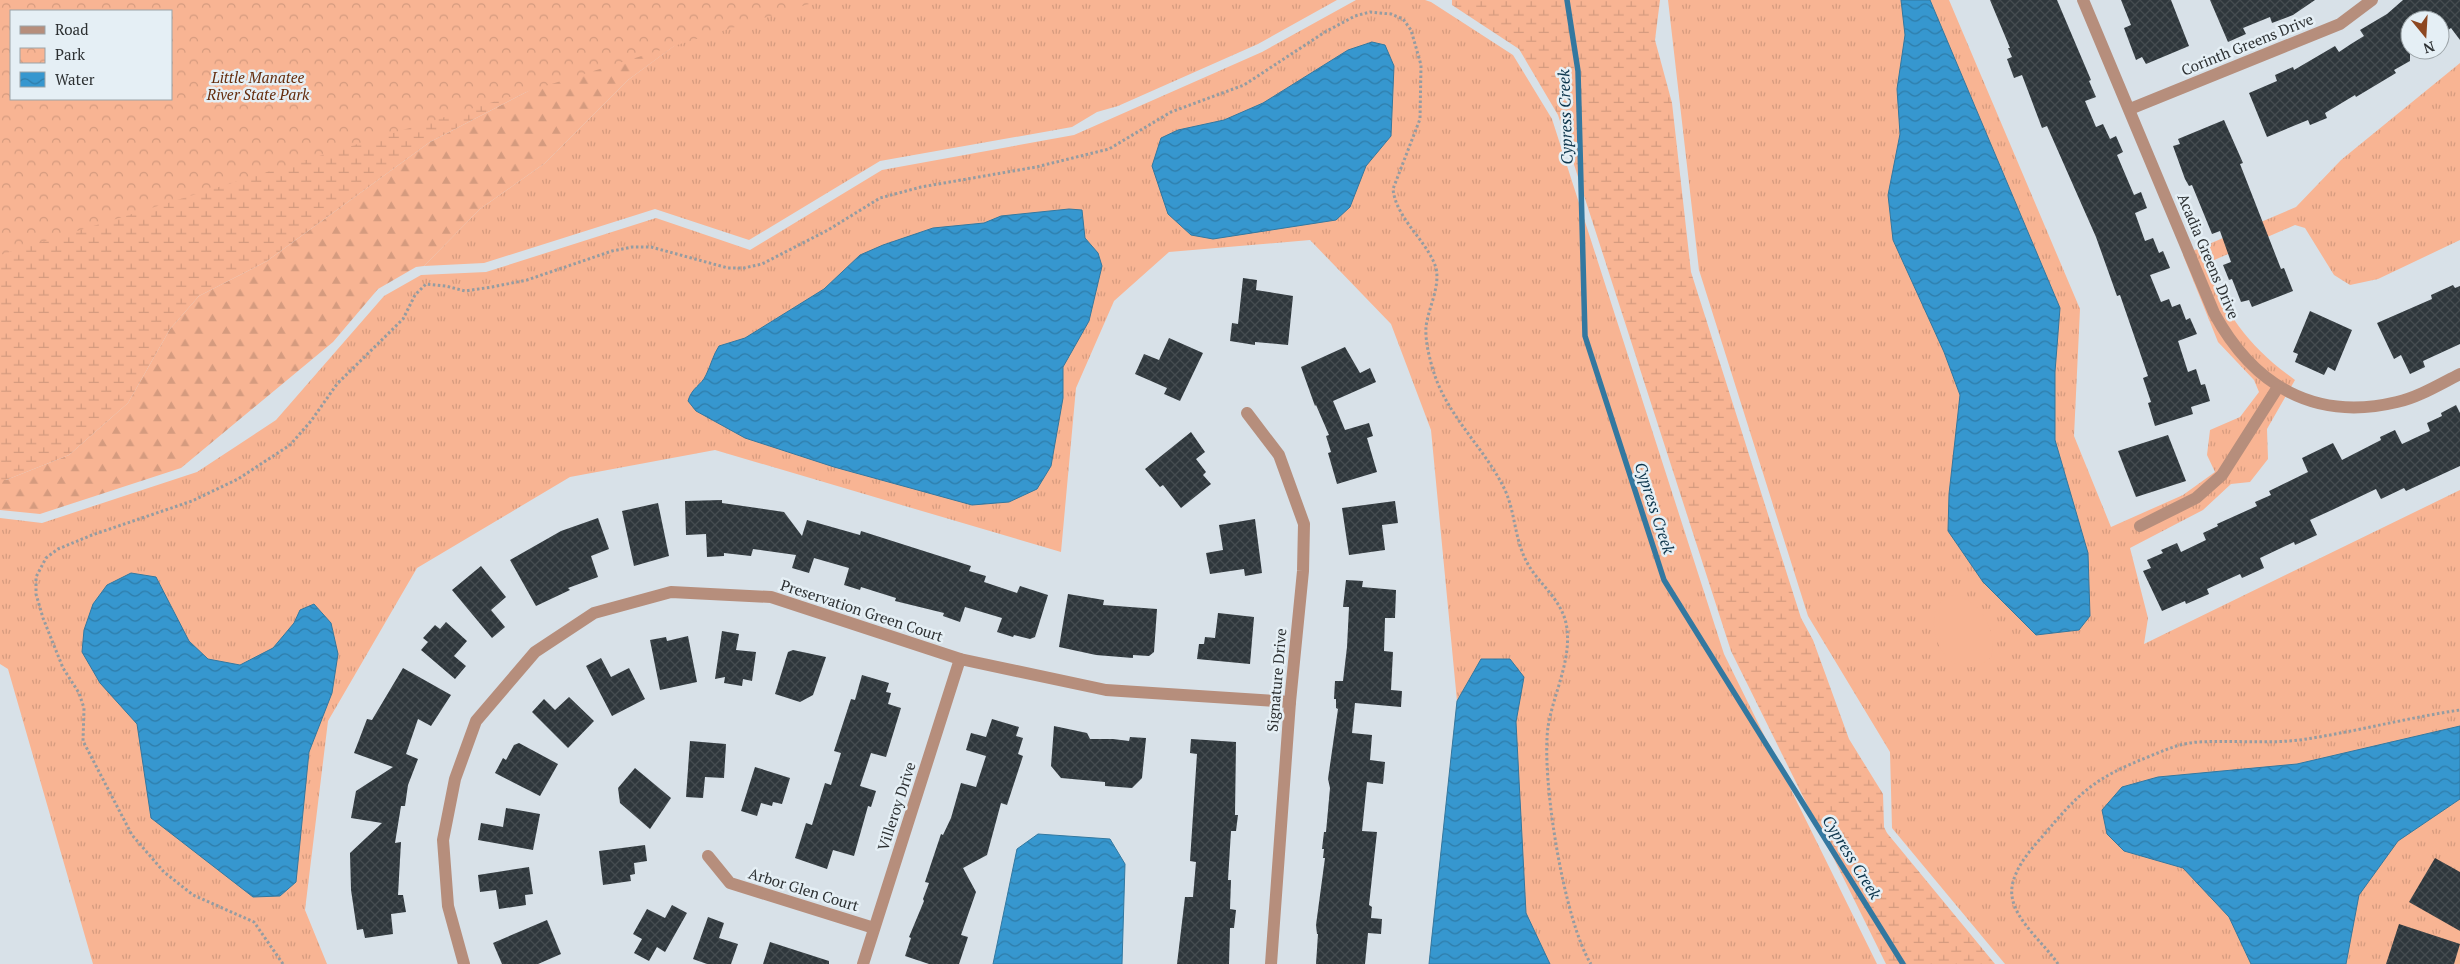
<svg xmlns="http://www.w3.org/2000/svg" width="2460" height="964" viewBox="0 0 2460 964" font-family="'PT Serif',serif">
<defs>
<pattern id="grass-tufts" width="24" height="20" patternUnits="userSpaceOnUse" patternTransform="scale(1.25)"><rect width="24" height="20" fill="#f8b493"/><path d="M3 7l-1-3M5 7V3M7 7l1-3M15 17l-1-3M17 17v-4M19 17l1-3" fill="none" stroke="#d59b7f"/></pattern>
<pattern id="forest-firs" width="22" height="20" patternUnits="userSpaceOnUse" patternTransform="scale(1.25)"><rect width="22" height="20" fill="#f8b493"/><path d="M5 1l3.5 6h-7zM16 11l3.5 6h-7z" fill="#d59b7f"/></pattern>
<pattern id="wetland-marsh" width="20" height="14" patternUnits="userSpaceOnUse" patternTransform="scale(1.25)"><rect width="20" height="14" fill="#f8b493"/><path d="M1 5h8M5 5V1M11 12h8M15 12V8" fill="none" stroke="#d59b7f"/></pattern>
<pattern id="park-crowns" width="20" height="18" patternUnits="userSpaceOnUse" patternTransform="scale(1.25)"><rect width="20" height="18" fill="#f8b493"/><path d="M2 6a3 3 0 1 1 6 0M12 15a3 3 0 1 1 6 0" fill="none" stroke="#d59b7f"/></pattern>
<pattern id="water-waves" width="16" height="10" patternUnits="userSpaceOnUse" patternTransform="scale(1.25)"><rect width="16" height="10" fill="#3697cf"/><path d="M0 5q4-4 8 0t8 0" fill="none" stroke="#2e7ca9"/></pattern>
<pattern id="building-cross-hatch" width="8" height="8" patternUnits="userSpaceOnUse" patternTransform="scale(1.25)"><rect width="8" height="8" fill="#2f373c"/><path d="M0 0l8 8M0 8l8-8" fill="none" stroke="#454c50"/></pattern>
</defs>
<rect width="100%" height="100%" fill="#d8e1e8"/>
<g fill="url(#grass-tufts)">
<polygon points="736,0 1337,0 1258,44 1118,106 1097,112 1072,127 880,161 749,240 655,209 484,263 424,266 480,209 545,163 628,80"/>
<polygon points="1356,0 1425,0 1431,2 1513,55 1552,119 1724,654 1877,964 1429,964 1457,701 1431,430 1391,324 1310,240 1169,252 1114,301 1076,388 1061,552 715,450 570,477 417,568 328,721 305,910 327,964 93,964 8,669 0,664 0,518 42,523 197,472 276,420 384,296 421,275 486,272 656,218 750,250 882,170 1074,135 1262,52"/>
<path d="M1668,0h281l131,309 -6,127 37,91 72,-32 32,-23 -8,-17 3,-25 30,-13 19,-25 -5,-12 -36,-38 -35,-87 113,-48 45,-47 119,-97v177l-82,39 -28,6 -16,-10 -29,-47 -10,-3 -90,39c22,52 44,83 90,116l-28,49 1,30 -18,23 -19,2 -28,26 -73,38 18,70 -4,26 316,-154v474h-455l-113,-136 -2,-76 -82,-136 -109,-346z"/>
</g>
<polygon fill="url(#forest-firs)" points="730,5 628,80 545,163 480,209 424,266 416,267 378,289 333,342 181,468 40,514 0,510 0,480 6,480 69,455 128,403 170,329 199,296 267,261 430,142 538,86"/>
<g fill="url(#wetland-marsh)">
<polygon points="97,0 601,0 538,86 430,142 267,261 199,296 170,329 128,403 69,455 6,480 0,480 0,44 11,99 171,99 171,11"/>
<polygon points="1452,0 1660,0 1655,40 1672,103 1691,272 1801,618 1813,640 1849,739 1883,794 1884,827 1887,833 1995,964 1886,964 1731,651 1558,115 1519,49 1452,5"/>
</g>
<path fill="url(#park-crowns)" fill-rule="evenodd" d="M0,0h822l-822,255zM11,11h160v88h-160z"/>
<path fill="#f8b493" d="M1955,595c27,7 43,36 36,63 -5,2 -9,7 -14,8 -44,10 -59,-68 -22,-71z"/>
<g fill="url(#water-waves)" stroke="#3378a0">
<polygon points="1901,0 1930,0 2060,308 2055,372 2055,440 2088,553 2090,616 2079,630 2036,635 1983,582 1948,531 1949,494 1960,395 1944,352 1893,240 1888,195 1900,134 1897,89 1905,35"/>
<polygon points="1372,42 1385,45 1394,66 1391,136 1366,166 1350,207 1336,220 1213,239 1191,235 1168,214 1152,166 1161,138 1178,130 1224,120 1263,103 1348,50"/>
<path d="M1069,209l13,1 3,28 13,15 4,13 -13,55 -26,46v31l-12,68 -14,23 -28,13 -37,3 -138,-38 -89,-29 -49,-27 -8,-10c4,-14 13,-15 18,-26 5,-10 7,-20 13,-29l26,-8 79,-49 36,-34 23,-10 50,-17 51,-5 17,-7z"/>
<polygon points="131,573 156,577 189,641 208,659 240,665 273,648 294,623 300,610 314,604 331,623 338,654 332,693 309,752 296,882 280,896 253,897 151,818 137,724 100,683 82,652 84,630 93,604 107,585"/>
<polygon points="1481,659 1510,659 1524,677 1516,722 1526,913 1550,964 1429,964 1457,701"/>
<polygon points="2460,726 2460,799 2398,841 2359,895 2346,964 2251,964 2229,917 2183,868 2124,851 2107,834 2102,810 2122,787 2158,777 2297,764"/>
<polygon points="1038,834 1110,839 1125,864 1122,964 993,964 1017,849"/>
</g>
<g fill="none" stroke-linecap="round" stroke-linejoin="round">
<polyline stroke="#3378a0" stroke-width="5.5" points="1567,0 1578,71 1585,336 1664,580 1903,964"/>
</g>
<g fill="url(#building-cross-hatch)">
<polygon points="1990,0 2057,0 2091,80 2089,81 2096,97 2085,101 2096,127 2103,124 2110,139 2116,136 2123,152 2117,155 2134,195 2141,192 2147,208 2135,213 2145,241 2153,238 2159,253 2163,251 2170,268 2150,275 2161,302 2169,299 2172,307 2180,304 2186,320 2190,318 2197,334 2178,341 2188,372 2196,369 2201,385 2205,384 2210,401 2191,407 2193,414 2155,426 2148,403 2151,402 2143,378 2148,376 2120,295 2117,296 2096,237 2047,126 2042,128 2022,75 2014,78 2007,59 2012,57 2008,48 2010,48"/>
<polygon points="2121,0 2171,0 2189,46 2146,64 2142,57 2136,60 2124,28 2131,25"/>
<polygon points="2210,0 2315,0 2293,15 2272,23 2270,17 2243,28 2246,34 2228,42"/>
<polygon points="2403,0 2460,0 2460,40 2451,28 2440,36 2440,20 2410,20 2410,61 2394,70 2396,73 2356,97 2355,95 2325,113 2327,118 2310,125 2308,120 2267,137 2249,93 2277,81 2275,75 2293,67 2294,70 2335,46 2339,52 2351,44 2364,36 2360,30 2387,14"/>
<polygon points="2224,120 2243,163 2240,164 2281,269 2284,268 2293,291 2252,307 2249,300 2241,302 2232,279 2229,280 2223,265 2231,262 2220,231 2212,234 2192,185 2189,186 2185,179 2173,146 2180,144 2178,139"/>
<polygon points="1243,278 1257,280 1256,290 1293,296 1288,345 1255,342 1255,345 1230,341 1232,323 1238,324"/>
<polygon points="2453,285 2455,288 2460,286 2460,344 2423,361 2425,367 2410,374 2401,355 2394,359 2377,323 2432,299 2431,295"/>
<polygon points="2310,311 2352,330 2335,371 2328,367 2324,375 2295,362 2298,354 2293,352"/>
<polygon points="1169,338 1203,353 1180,401 1164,394 1167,388 1135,374 1144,354 1159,360"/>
<polygon points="1345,347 1360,373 1370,368 1376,382 1333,401 1345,430 1369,423 1373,436 1367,438 1377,472 1337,484 1328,453 1331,452 1326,436 1329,435 1316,405 1315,406 1301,367"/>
<polygon points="2456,405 2460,413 2460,466 2406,491 2404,488 2381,499 2376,489 2332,510 2310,520 2317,535 2295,545 2294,542 2260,558 2264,568 2242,578 2240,574 2207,589 2209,594 2186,604 2185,601 2162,611 2143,571 2151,568 2147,560 2163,553 2161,550 2177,543 2181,552 2206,540 2203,533 2218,526 2217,524 2257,506 2255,502 2271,495 2269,491 2308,472 2302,458 2333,443 2342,460 2381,440 2380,437 2395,430 2402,444 2430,431 2427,423 2442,416 2441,413"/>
<polygon points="1191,432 1205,452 1196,459 1206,472 1203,475 1211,484 1181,508 1163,485 1160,487 1145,469"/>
<polygon points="2168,435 2186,481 2136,497 2118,451"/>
<polygon points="722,500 722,503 784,512 802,536 807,520 860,535 861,531 971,566 969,571 986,576 984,582 1017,593 1020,586 1048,595 1035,637 1030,639 1014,635 1013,637 997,632 1002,618 965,607 960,622 943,616 944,613 895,601 896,598 861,587 860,590 844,585 849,568 814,558 809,573 792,568 796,555 753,549 751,556 724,553 724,556 707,557 706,534 686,535 685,501"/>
<polygon points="1395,501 1398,523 1382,525 1385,550 1349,555 1342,508"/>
<polygon points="658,503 669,556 634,566 622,511"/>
<polygon points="598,518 609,549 591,556 598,577 568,588 570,590 536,606 510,560 561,531"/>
<polygon points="1255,519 1262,573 1245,576 1244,569 1210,574 1206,553 1223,550 1219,525"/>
<polygon points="481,566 506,597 491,610 505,627 492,638 452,590"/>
<polygon points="1346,580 1363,581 1362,587 1396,590 1395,618 1385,618 1384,651 1393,652 1391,690 1402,691 1401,707 1355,703 1352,733 1372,735 1370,760 1385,762 1383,784 1367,782 1362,831 1377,832 1369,905 1372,907 1371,918 1382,919 1381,934 1368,933 1365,964 1316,964 1318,934 1317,934 1316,925 1325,858 1323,858 1324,849 1322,849 1324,832 1326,832 1330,788 1328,779 1338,709 1336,708 1336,699 1334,699 1335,681 1343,681 1347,647 1349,607 1343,607"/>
<polygon points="1068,594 1104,600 1103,605 1157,609 1154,652 1149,656 1133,655 1133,658 1096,655 1059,647"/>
<polygon points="1218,613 1254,617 1250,664 1197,659 1199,644 1204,644 1205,637 1215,638"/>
<polygon points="446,622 467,641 454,656 466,666 455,679 421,650 428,642 423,638 435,625 440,629"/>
<polygon points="722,631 739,634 736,650 756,652 752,681 743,679 742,686 724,683 725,677 715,679"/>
<polygon points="688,636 697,682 660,690 650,640 666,637 667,641"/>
<polygon points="793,650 826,657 813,695 800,702 775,694 788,652"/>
<polygon points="601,658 611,677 629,668 645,699 612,716 586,666"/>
<polygon points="403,668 451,695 431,726 418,719 406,754 418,759 408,785 405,806 401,806 395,843 401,842 398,895 403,895 406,912 391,914 393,934 365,938 363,929 357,930 351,890 350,853 382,823 351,818 356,791 393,767 354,753 367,719 372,720"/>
<polygon points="862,675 889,683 886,692 891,693 888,704 901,708 886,757 871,753 860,786 876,791 871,807 868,806 854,856 833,850 827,869 795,858 806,823 812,825 825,783 831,785 841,753 834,751 851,699 855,700"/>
<polygon points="569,697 594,721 568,748 532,712 544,699 555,710"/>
<polygon points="992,719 1019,727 1016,736 1023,738 1018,754 1023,756 1007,805 1001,803 987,855 963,868 976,892 961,935 968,937 959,964 929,964 905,956 911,938 909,937 924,901 923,899 929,883 925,882 941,834 943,835 951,818 961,783 976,787 986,756 966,750 971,733 986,737"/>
<polygon points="1054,726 1087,733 1090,739 1113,739 1129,741 1130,737 1146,738 1142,778 1132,788 1105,786 1105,782 1061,778 1051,766"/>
<polygon points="1191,739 1236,742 1235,815 1238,815 1236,831 1231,831 1228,880 1231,880 1230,909 1236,910 1234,928 1230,928 1229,964 1177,964 1185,897 1193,897 1196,862 1190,861 1197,754 1190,753"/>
<polygon points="690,741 726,744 724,778 705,777 703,798 686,797"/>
<polygon points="519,743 558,764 540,796 495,773 503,758 506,760 514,745"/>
<polygon points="755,767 790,778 782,804 773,802 772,806 761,803 757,816 741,811"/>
<polygon points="635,768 671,798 650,829 620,803 618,788"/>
<polygon points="506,808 540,814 533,850 478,840 481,823 503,827"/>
<polygon points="645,845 647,861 634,863 635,874 630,875 631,881 603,885 599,851"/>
<polygon points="2435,858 2460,872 2460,931 2409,902"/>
<polygon points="529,867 533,894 525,895 526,905 499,909 496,890 480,892 478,875"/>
<polygon points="672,905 687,913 665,952 657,947 649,961 634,953 642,939 633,934 647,909 665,918"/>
<polygon points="708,917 724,923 719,938 738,944 731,964 707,964 693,959"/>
<polygon points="547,920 561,954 538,964 502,964 493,943"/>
<polygon points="2399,924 2460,944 2454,964 2386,964"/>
<polygon points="770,942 829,961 829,964 763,964"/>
</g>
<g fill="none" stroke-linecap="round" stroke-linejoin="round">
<g stroke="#959ca1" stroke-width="3" stroke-dasharray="2.5 2.5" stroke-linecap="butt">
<path d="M283,964l-29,-42 -61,-27 -29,-23 -32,-37 -49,-94 1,-33 -5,-15 -16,-25 -20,-50 -7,-24v-17l10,-19 12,-9 34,-14 100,-34 46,-22 52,-34 21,-24 26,-37 66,-65 12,-24 11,-11 20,2 19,5 27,-4 35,-7 85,-29 20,-4h19l77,21h16l18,-4 66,-34 52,-32 41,-11 115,-20 73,-18 62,-37 73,-27 81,-53 30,-16 15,-4 21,2 12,5 8,11 10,35 -1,54 -27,70c3,29 32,50 42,76 7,19 -7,43 -9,62 -1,15 4,34 9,49 15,43 51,74 70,114 11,24 9,51 24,76 13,21 35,36 38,63 4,33 -14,66 -19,98 -7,51 16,194 43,237"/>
<path d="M2058,964c-13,-20 -43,-43 -46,-68 -3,-21 17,-45 30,-59 37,-44 52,-59 106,-80 17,-7 32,-14 51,-15 34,-2 67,2 101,-2 54,-8 106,-22 160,-30"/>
</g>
<g stroke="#b68e7c" stroke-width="12">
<path d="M2083,0l131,313c39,72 100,109 183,89 22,-5 43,-18 63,-28"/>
<polyline points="2130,109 2340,24 2372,0"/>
<polyline points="1247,413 1279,455 1304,524 1303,571 1290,702 1271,964"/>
<polyline points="2140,526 2196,498 2222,475 2278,387"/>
<polyline points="708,856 730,883 874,928"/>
<polyline points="464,964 448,906 443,840 455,779 476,721 535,652 594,613 671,592 771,597 960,659 1106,690 1290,702"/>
<polyline points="863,964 960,659"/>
</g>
</g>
<g text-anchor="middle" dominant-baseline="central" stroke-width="5" stroke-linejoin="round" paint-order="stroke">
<g font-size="15" fill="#2c3032" stroke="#e5eff5">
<text transform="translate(2247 44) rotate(-22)">Corinth Greens Drive</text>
<text transform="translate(2209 256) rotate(67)">Acadia Greens Drive</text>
<text transform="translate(862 610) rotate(18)">Preservation Green Court</text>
<text transform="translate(1276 680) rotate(-85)">Signature Drive</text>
<text transform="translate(896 806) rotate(-72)">Villeroy Drive</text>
<text transform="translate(804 889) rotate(17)">Arbor Glen Court</text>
</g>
<g font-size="15" font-style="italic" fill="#642c0c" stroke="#e5eff5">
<text x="258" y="77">Little Manatee<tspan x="258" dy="17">River State Park</tspan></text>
</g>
<g font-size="16" font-style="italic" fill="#0b344b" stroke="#e5eff5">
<text transform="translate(1565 117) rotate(-92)">Cypress Creek</text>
<text transform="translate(1655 508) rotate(72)">Cypress Creek</text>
<text transform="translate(1852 857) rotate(58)">Cypress Creek</text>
</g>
</g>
<rect x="10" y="10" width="162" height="90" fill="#e5eff5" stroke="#9ba3a7"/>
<rect x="20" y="26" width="25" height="8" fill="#b68e7c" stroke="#9ba3a7"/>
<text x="55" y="35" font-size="15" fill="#2c3032">Road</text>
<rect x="20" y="48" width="25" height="15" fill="url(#park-crowns)" stroke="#9ba3a7"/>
<text x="55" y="60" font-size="15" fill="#2c3032">Park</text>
<rect x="20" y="72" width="25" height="15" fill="url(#water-waves)" stroke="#9ba3a7"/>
<text x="55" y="85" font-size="15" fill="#2c3032">Water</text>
<g transform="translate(2425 35) rotate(162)"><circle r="24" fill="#e5eff5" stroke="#9ba3a7"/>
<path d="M0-4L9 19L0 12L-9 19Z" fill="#8d4721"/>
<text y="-8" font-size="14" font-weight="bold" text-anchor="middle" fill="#2c3032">N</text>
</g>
</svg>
